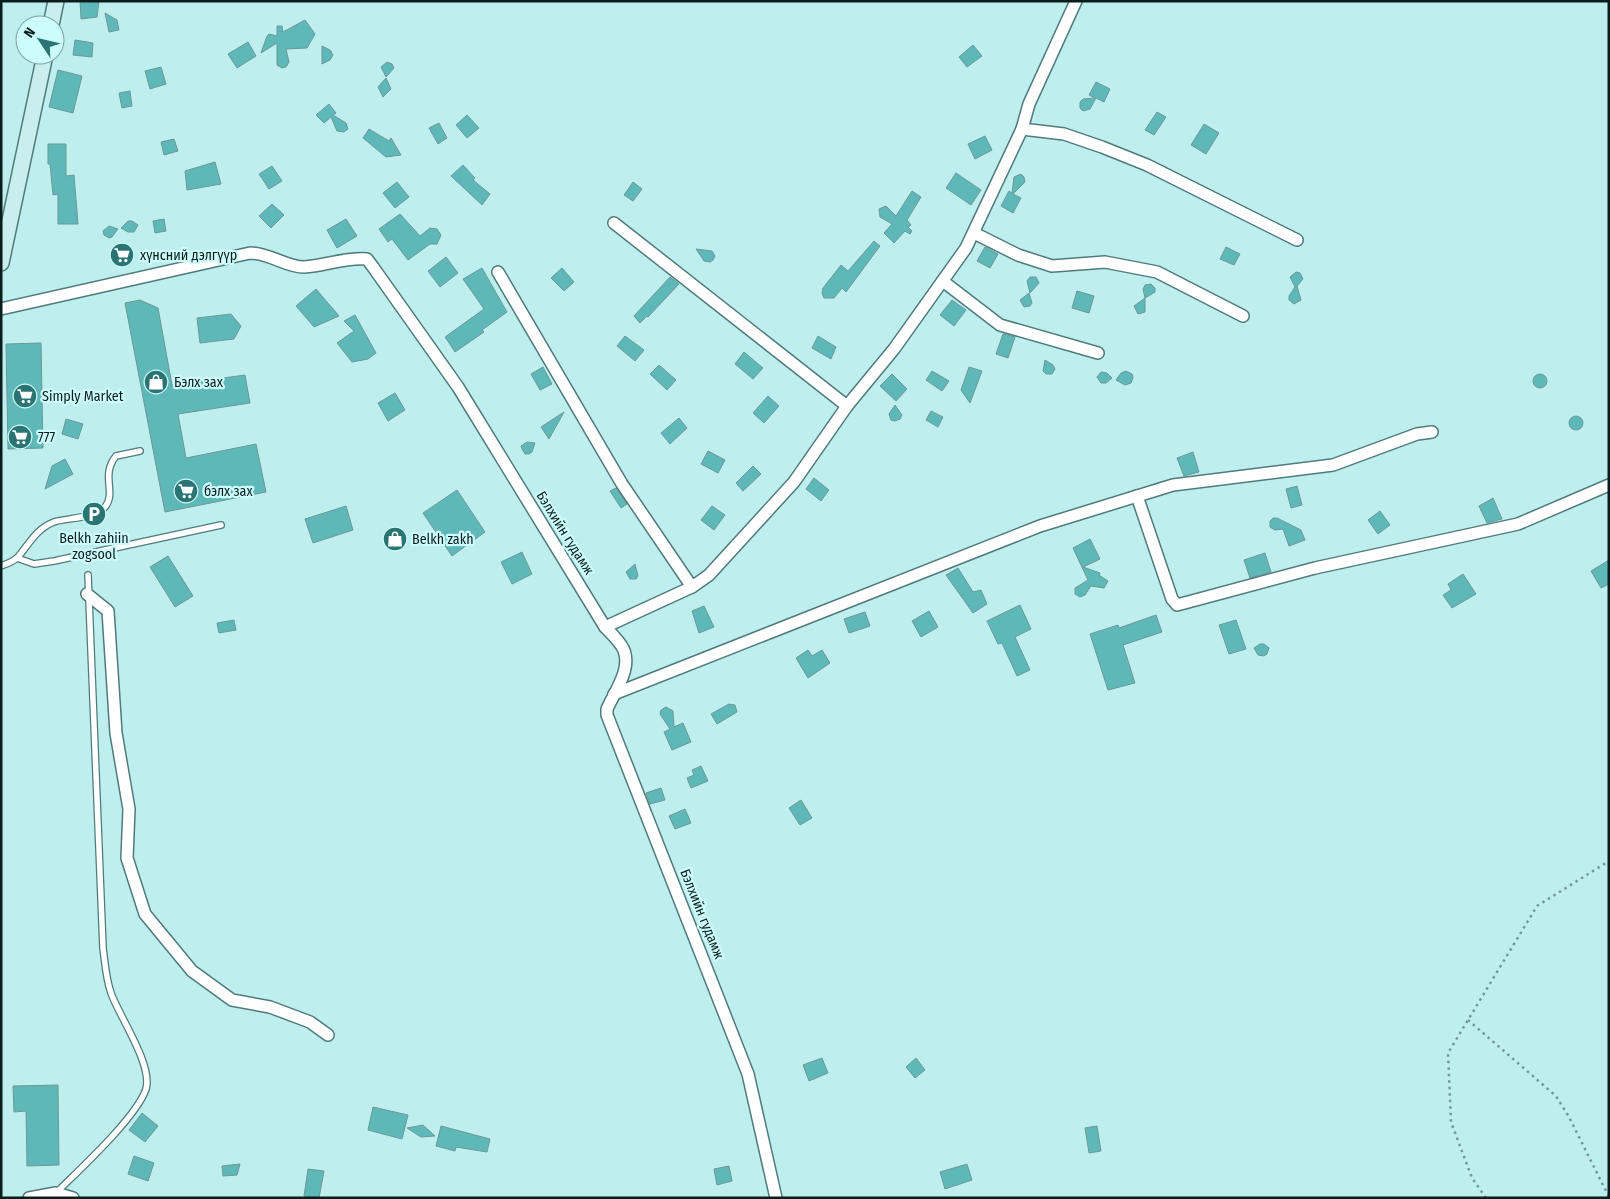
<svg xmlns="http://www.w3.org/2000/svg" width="1610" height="1199" viewBox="0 0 1610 1199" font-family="'Fira Sans Condensed',sans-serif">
<rect width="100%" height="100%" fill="#bfeeee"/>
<g fill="#5fb8b8" stroke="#6b9998">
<polygon points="80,1 99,1 97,17 81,19"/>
<polygon points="105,13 117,20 119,30 109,32"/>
<polygon points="305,20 315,34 307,48 286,49 289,62 286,67 282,68 277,65 277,43 261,53 267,36 269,34 277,36 277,26 282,26 283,32"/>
<polygon points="75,40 93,43 92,57 73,55"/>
<polygon points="248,42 256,56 237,68 228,54"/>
<polygon points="973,45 982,56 967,67 959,57"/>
<polygon points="322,46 330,50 333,55 330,60 322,64"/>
<polygon points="387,62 392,64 394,68 386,77 381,67"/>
<polygon points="161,67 166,84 150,89 145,71"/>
<polygon points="58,70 82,76 73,113 49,107"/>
<polygon points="386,78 391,89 383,97 378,87"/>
<polygon points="1096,82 1110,89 1104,102 1096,98 1090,109 1083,111 1080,108 1080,102 1083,99 1095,98 1089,95"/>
<polygon points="130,91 132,106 122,108 119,93"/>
<polygon points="329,104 336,113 333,115 346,123 348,129 344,132 337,131 331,117 324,123 316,115"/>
<polygon points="1157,112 1166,117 1154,135 1145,130"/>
<polygon points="467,115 479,128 467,138 456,125"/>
<polygon points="439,123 447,138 438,144 429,128"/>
<polygon points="1204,124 1219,133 1206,154 1191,145"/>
<polygon points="369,129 389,141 391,138 401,155 386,157 363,138"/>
<polygon points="985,136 992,150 975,159 968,144"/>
<polygon points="174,139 178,151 164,155 161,142"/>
<polygon points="48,144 66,144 66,176 74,175 78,224 58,224 58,194 53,195 50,164 48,164"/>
<polygon points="215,162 221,184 187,190 185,171"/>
<polygon points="463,165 475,178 473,180 490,194 482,205 451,176"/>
<polygon points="272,166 282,181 269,189 259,174"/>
<polygon points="956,173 981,190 971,205 946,188"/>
<polygon points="1021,174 1024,177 1025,182 1013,194 1021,198 1013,213 1001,206 1009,191 1012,193 1014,177"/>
<polygon points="397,182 409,197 395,208 383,193"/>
<polygon points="633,182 642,189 633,201 624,195"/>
<polygon points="912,191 921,197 907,220 911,225 908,227 912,231 910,234 905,231 894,243 884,233 892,224 880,217 879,209 886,206 896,216"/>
<polygon points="272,204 284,215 271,228 259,216"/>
<polygon points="400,214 420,236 430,228 437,229 441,235 437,244 430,244 408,260 392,239 388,242 379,229"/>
<polygon points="164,219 166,231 155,233 153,221"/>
<polygon points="346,219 357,236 337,248 327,230"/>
<polygon points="128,221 132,221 138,225 134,232 128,232 121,228"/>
<polygon points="109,226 118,229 112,237 109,238 104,235 103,231"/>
<polygon points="874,241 880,246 846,292 842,288 834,298 824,298 822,293 823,288 841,265 848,271"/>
<polygon points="985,247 998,254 990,268 977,261"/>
<polygon points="1226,247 1240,254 1234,265 1220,259"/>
<polygon points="696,249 712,251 715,256 713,260 710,262 704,261"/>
<polygon points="446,257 458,273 440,287 428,271"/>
<polygon points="482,268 507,312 482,330 484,332 455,352 445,337 484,309 463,279"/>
<polygon points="562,268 574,282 564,291 551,278"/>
<polygon points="1296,272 1300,273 1303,279 1297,286 1301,300 1294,304 1289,300 1289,296 1295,287 1290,277"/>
<polygon points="670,277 679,284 648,317 647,316 640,323 634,316"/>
<polygon points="1030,277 1036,277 1039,283 1030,293 1027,281"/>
<polygon points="1151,284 1155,288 1155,292 1145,298 1145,312 1138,314 1134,306 1145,298 1143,289 1145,285"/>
<polygon points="316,289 339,316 314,327 296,306"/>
<polygon points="1077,291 1094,296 1089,313 1072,308"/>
<polygon points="1029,293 1032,303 1030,306 1024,307 1020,300"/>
<polygon points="140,300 158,308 172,385 245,375 250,403 178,414 186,458 256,444 266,492 165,512 125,303"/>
<polygon points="952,300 966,310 954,326 940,315"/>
<polygon points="231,314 241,326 234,339 200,343 197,318"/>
<polygon points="355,315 376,353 368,359 352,362 337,343 354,331 344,321"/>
<polygon points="1003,334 1015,337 1008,358 996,354"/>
<polygon points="625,336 644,350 635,361 617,346"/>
<polygon points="818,336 836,347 831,359 812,348"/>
<polygon points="41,343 43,448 8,449 6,344"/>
<polygon points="744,352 763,368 753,379 735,364"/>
<polygon points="1045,360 1053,365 1055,369 1052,374 1046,374 1043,371"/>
<polygon points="659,365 676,380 667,390 650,374"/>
<polygon points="543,367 552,384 540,390 531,374"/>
<polygon points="969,367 982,371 970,403 961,390"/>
<polygon points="932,371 949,381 942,391 926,380"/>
<polygon points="1126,371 1132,374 1133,378 1131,383 1125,385 1116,380 1121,373"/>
<polygon points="1101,372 1107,373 1112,378 1106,383 1101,383 1097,377"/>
<circle cx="1540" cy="381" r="7"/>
<polygon points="892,374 907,389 896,401 880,386"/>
<polygon points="395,393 405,410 388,421 378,403"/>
<polygon points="768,396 779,406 764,423 753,413"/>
<polygon points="895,405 902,415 900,419 895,421 891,420 889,414"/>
<polygon points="931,411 943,417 938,427 926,420"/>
<polygon points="564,412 549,439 541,427"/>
<circle cx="1576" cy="423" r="7"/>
<polygon points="679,418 687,428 670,444 661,433"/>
<polygon points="66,419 83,424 78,439 62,434"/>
<polygon points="527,442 535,443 532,452 529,454 525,454 522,449 521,446"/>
<polygon points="708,451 725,460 718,473 701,464"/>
<polygon points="1193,452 1199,472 1184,476 1177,458"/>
<polygon points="65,459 73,474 45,489 52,466"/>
<polygon points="753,466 761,474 743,491 736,483"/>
<polygon points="814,478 829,490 821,501 806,489"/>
<polygon points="1297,486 1302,505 1291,508 1286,489"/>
<polygon points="616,488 627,504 621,508 610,491"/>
<polygon points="457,490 485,532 452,556 423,513"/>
<polygon points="1493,498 1502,519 1487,523 1479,506"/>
<polygon points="346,506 353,530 313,543 305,519"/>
<polygon points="712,506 725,515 714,530 701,520"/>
<polygon points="1380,511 1390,525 1378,534 1368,520"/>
<polygon points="1273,518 1277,518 1301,530 1305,540 1289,546 1283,529 1275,530 1270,527 1270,521"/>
<polygon points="1090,539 1100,559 1083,567 1100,573 1099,575 1108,581 1104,588 1091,586 1085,595 1080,597 1075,594 1075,588 1088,580 1073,548"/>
<polygon points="522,552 532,574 512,584 501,562"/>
<polygon points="1265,553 1271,572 1250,578 1244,560"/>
<polygon points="168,556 193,596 175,607 150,567"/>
<polygon points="1609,560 1609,584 1601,588 1591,571"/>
<polygon points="635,564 638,576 636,579 630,579 626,572"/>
<polygon points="958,568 973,592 981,590 987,604 973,613 946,575"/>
<polygon points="1463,574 1476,594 1452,608 1443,595 1451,590 1448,584"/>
<polygon points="1020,605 1031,629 1015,637 1030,670 1017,676 1002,643 998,644 987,621"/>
<polygon points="704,606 714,627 699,633 692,611"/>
<polygon points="929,611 938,627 921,637 912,621"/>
<polygon points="865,612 870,626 849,633 844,619"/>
<polygon points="1156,615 1162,632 1123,645 1135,683 1108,690 1090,634 1118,625 1119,628"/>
<polygon points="234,620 236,630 219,633 217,623"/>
<polygon points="1236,620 1246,649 1229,654 1219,625"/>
<polygon points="1260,644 1264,644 1269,648 1267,654 1264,656 1258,655 1254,648"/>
<polygon points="808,650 812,656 822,650 830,663 808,678 796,658"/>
<polygon points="729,704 735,705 737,712 717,724 711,714"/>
<polygon points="666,707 673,711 674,727 683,723 691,742 672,750 664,732 670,729 660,714 661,710"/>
<polygon points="701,766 708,781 691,788 687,778 694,775 692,770"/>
<polygon points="661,788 665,800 650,804 646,793"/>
<polygon points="801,800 812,818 800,825 789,808"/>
<polygon points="685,809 691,823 675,829 669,816"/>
<polygon points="822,1058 828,1073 809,1081 803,1065"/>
<polygon points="916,1058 925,1070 915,1078 906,1067"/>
<polygon points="58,1085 59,1165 27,1166 26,1111 14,1112 13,1086"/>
<polygon points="373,1107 408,1115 402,1139 368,1130"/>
<polygon points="142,1113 158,1126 145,1142 129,1130"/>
<polygon points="423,1125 435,1136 421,1137 407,1128"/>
<polygon points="441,1126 490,1139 487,1152 456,1147 455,1151 436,1146"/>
<polygon points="1097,1126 1101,1151 1089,1153 1085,1128"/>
<polygon points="134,1156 154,1163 148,1181 128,1174"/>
<polygon points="240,1164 237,1175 223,1176 222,1166"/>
<polygon points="967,1164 972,1180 945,1189 940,1172"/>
<polygon points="729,1166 732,1181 717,1185 714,1169"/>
<polygon points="308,1169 324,1171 319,1198 304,1196"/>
</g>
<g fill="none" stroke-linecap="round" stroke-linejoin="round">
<g stroke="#4f7b7b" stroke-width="8">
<g id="lane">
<polyline points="17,558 34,564 54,561 221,525"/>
<path d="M1,566c6,-2 13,-5 17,-9 11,-13 19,-29 36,-35 12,-4 43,-4 51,-15 12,-15 -5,-31 11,-51l24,-5"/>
<path d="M56,1193c22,-22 81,-76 90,-104 7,-24 -27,-73 -35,-96 -5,-14 -6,-30 -8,-45l-15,-373"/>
</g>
</g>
<g stroke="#4f7b7b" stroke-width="14">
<g id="street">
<polyline points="1022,129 1064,134 1102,147 1147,165 1297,240"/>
<polyline points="614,223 847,406"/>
<polyline points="974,233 1018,255 1052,266 1105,262 1157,272 1243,316"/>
<polyline points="498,272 622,484 692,587"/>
<polyline points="944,282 1000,325 1098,353"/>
<path d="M1,309l249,-56c20,0 36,14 54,14 21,-1 41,-10 63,-8l6,8 85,120 147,240c6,6 12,12 16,18 14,20 -6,46 -14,64v6l141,359 28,124"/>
<polyline points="1137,496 1172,599 1177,605 1315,568 1518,524 1609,485"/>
<polyline points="87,594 108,611 116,733 129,809 127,858 145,914 192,971 232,1000 270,1007 310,1022 328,1035"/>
<polyline points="605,627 692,587 709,575 794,482 847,406 894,349 966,248 1022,129 1029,104 1076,1"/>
<polyline points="614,694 1040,526 1173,485 1333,465 1417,434 1432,432"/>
<polyline points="29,1198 56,1193 73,1198"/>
</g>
</g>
<g stroke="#4f7b7b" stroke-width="18">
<g id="secondary">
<polyline points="51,25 56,1"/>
<polyline points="1,263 45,55"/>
</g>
</g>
<g stroke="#759898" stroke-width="2.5" stroke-dasharray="2.5 4" stroke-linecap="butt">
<polyline points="1468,1020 1556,1096 1569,1117 1609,1197"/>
<polyline points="1486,1198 1472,1178 1451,1122 1448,1053 1537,906 1609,861"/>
</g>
<use href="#lane" stroke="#fff" stroke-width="5.5"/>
<use href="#street" stroke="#fff" stroke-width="11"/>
<use href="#secondary" stroke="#caeded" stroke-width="15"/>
</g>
<defs>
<g id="supermarket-disc" transform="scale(1.25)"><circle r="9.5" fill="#2a7474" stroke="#ccfcfb"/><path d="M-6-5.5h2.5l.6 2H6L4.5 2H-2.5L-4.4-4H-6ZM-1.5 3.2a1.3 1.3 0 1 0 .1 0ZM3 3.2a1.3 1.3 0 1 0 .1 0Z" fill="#fff"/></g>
<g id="shop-disc" transform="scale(1.25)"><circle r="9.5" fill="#2a7474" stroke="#ccfcfb"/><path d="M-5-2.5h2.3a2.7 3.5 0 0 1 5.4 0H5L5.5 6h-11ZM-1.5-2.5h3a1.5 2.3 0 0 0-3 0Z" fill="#fff"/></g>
<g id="parking-disc" transform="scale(1.25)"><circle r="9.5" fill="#2a7474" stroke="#ccfcfb"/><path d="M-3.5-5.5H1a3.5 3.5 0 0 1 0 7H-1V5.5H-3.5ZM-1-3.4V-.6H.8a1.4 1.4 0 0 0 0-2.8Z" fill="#fff"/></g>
</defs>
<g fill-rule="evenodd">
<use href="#supermarket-disc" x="122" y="255"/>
<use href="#shop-disc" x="156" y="382"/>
<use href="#supermarket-disc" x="25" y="396"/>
<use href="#supermarket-disc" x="20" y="437"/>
<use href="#supermarket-disc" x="186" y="491"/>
<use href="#parking-disc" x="94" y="514"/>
<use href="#shop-disc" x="395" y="539"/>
</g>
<g text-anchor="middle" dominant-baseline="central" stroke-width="4.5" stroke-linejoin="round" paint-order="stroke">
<g font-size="14" fill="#0a1d1d" stroke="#ccfcfb" text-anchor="start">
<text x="140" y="255">хүнсний дэлгүүр</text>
<text x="174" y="382">Бэлх зах</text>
<text x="42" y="396">Simply Market</text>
<text x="38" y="437">777</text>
<text x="204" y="491">бэлх зах</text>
<text x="94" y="538" text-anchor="middle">Belkh zahiin<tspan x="94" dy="16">zogsool</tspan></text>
<text x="412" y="539">Belkh zakh</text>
</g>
<g font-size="14" fill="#0a1d1d" stroke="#ccfcfb">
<text transform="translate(565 533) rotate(58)">Бэлхийн гудамж</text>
<text transform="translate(702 914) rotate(68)">Бэлхийн гудамж</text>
</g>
</g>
<rect width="1610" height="1199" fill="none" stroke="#0a1d1d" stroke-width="5"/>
<g transform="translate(40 40) rotate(305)"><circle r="24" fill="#ccfcfb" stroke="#7ea3a2"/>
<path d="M0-4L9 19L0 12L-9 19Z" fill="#2a7474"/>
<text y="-8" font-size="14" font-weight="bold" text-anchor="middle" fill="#0a1d1d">N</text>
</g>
</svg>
